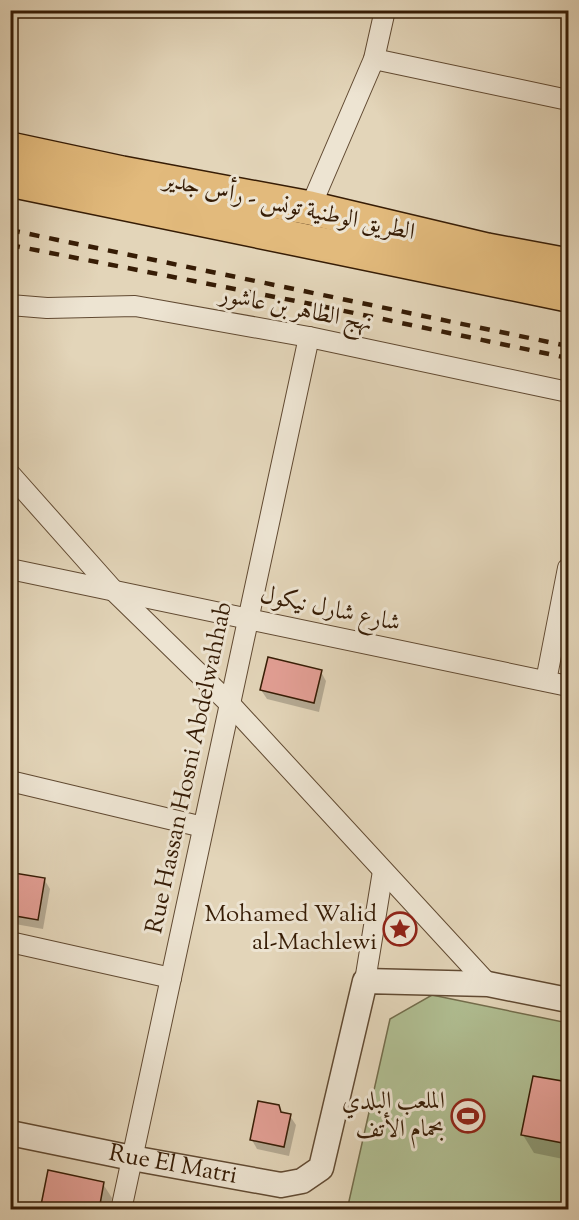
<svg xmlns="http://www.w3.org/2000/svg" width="579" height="1220" viewBox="0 0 579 1220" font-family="'Sorts Mill Goudy',Amiri,serif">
<rect width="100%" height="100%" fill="#e3d5b9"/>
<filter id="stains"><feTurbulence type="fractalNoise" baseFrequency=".00333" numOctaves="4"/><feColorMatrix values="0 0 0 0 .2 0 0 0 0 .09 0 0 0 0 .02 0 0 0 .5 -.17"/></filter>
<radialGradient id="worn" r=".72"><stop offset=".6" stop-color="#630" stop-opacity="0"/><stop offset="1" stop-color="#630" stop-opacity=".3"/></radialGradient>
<polygon fill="#b0be92" stroke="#736d4c" stroke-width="1.5" points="432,995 568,1023 568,1209 347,1210 390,1019"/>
<g fill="#0003">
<polygon points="321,672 326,681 319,712 267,699 261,690"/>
<polygon points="44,879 50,889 43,929 15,924 10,917 10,906"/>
<polygon points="534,1077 568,1084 568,1160 534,1153 523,1135"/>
<polygon points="282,1114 290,1116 296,1125 289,1156 257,1149 252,1140"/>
<polygon points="103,1184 112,1198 110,1210 42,1210"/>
</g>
<g fill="#e39f95" stroke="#361c05" stroke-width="1.5">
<polygon points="268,657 322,670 314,703 260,690"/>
<polygon points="14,873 45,878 38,920 10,915 10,896"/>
<polygon points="533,1076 568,1082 568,1144 521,1135"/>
<polygon points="258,1101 279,1105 281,1112 291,1114 284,1147 250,1140"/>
<polygon points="48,1170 104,1182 99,1210 40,1210"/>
</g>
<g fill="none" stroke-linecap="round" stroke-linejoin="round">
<g stroke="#614a32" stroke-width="22">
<g id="minor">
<polyline points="10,11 12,10"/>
<polyline points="374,59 568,100"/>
<polyline points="310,208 374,59 385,10"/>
<polyline points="10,305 47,308 135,306 152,309 309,337 568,392"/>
<polyline points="10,474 114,591 230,704 488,984"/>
<polyline points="10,569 568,686"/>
<polyline points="546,681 568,568"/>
<polyline points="10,781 203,827"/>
<polyline points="10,942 171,978"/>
<polyline points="365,981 383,871"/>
<polyline points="121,1210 309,337"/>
</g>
</g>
<g stroke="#614a32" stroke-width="27">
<g id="tertiary">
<path id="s1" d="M10,1133l122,25 149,27 21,-4 19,-13 44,-187 123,3 80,16"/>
</g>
</g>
<g stroke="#361c05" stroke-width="36">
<g id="trunk">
<polyline points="10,149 122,173 310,208 487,250 568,265"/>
<polyline points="10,180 568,295"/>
</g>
</g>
<use href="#minor" stroke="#ede4d2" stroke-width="20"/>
<use href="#tertiary" stroke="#ede4d2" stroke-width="24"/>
<use href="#trunk" stroke="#e2ba7c" stroke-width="33"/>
<g stroke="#361c05" stroke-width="4.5" stroke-dasharray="10 10" stroke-linecap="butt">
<polyline points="10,230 568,346"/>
<polyline points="10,245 311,304 568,358"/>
</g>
</g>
<defs>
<g id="sight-ring" transform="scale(1.725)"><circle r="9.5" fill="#ede4d2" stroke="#8f2418" stroke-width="1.5"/><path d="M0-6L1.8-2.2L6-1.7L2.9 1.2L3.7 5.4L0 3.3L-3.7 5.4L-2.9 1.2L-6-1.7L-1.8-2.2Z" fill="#8f2418"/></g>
<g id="stadium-ring" transform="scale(1.725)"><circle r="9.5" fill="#ede4d2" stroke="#8f2418" stroke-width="1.5"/><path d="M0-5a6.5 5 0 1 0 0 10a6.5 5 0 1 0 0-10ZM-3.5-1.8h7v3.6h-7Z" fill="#8f2418"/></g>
</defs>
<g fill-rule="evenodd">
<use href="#sight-ring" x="400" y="929"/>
<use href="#stadium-ring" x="468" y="1116"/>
</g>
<g text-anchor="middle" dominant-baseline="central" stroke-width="6" stroke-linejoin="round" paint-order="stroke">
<g font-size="24" fill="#361c05" stroke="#ede4d2">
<text transform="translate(289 207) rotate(12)">الطريق الوطنية تونس - رأس جدير</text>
<text transform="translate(296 310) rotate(11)">نهج الطاهر بن عاشور</text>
<text transform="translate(330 610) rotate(12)">شارع شارل نيكول</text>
<text transform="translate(190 768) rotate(-78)">Rue Hassan Hosni Abdelwahhab</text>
<text stroke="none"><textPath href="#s1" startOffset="166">Rue El Matri</textPath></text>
</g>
<g font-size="24" fill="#361c05" stroke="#ede4d2" text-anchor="end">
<text x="377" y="915">Mohamed Walid<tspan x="377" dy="28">al-Machlewi</tspan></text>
<text x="445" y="1102">الملعب البلدي<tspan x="445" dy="28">بحمام الأتف</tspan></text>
</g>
</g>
<rect width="579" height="1220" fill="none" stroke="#e3d5b9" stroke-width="36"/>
<rect x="12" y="12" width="555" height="1196" fill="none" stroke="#361c05" stroke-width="3"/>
<rect x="18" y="18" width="543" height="1184" fill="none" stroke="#361c05" stroke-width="1.5"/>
<rect width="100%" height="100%" filter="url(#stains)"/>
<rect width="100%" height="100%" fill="url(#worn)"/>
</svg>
